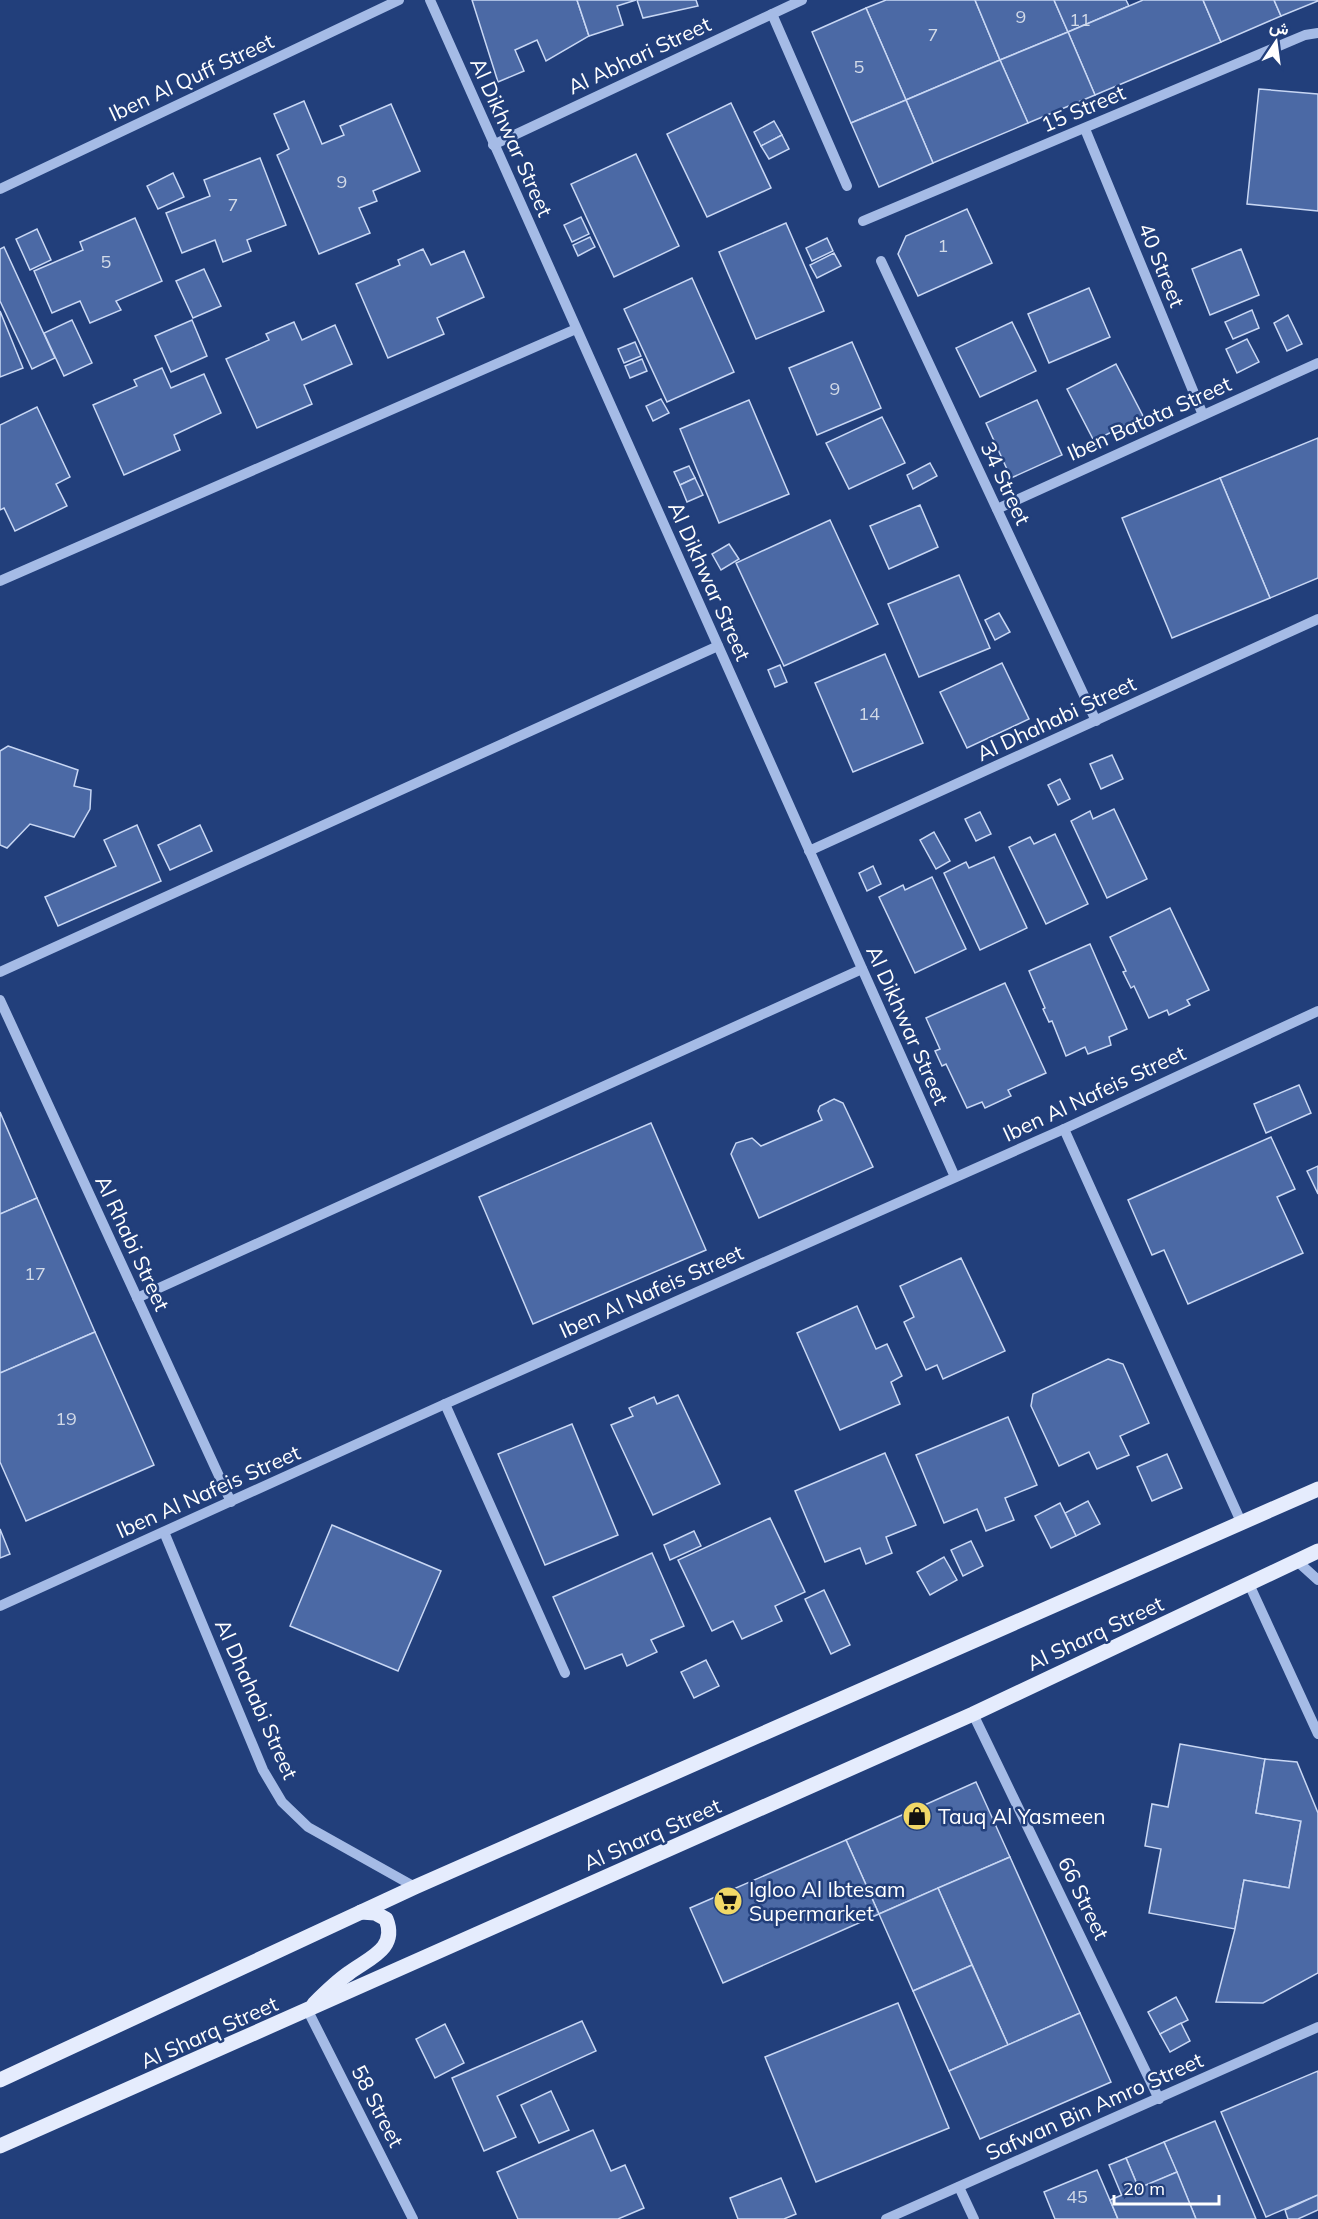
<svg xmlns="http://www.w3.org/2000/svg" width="1318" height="2219" viewBox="0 0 1318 2219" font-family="Mulish,Vazirmatn,sans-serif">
<rect width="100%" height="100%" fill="#223f7b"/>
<g fill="#4b69a5" stroke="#c8d7f4" stroke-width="1.5">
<polygon points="472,0 577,0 589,36 546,61 537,40 515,50 524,71 498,82"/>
<polygon points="577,0 636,0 617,6 623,25 589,36"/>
<polygon points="637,0 696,0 698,6 643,18"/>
<polygon points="886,0 975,0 1000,60 906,100 866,8"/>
<polygon points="975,0 1054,0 1068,32 1000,60"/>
<polygon points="1054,0 1126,0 1129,6 1068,32"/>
<polygon points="1143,0 1203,0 1221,42 1095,95 1068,32"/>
<polygon points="1203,0 1274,0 1281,16 1221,42"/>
<polygon points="1274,0 1318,0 1318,1 1281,16"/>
<polygon points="866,8 906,100 851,123 812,32"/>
<polygon points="1068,32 1095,95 1028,123 1000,60"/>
<polygon points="1000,60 1028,123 933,163 906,100"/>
<polygon points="1259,89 1318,94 1318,211 1247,204"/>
<polygon points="906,100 933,163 879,187 851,123"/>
<polygon points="304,101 322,144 344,135 340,126 391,104 420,171 373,191 377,201 359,208 370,233 319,254 277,155 289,149 274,114"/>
<polygon points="731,103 771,188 707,217 667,134"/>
<polygon points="774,121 782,135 761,146 754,132"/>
<polygon points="782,135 789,149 769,159 761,146"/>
<polygon points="636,154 679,246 614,277 571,184"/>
<polygon points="260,158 286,225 247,240 251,251 223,262 215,240 182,253 166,213 210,196 204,180"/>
<polygon points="173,173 184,197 158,209 147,186"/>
<polygon points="967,209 992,263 918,296 898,254 906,236"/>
<polygon points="581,217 589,234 572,242 564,225"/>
<polygon points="135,218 162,281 116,301 121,310 90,323 80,301 52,313 34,271 83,250 80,242"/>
<polygon points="786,223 824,311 756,339 719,252"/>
<polygon points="37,229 51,260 30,270 16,239"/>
<polygon points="590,237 595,247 578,256 573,245"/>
<polygon points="827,238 833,251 812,261 806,248"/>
<polygon points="4,247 55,358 32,369 0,301 0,249"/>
<polygon points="423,249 431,265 464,251 484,297 437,318 444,334 388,358 356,284 400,265 398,260"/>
<polygon points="1241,249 1259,295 1210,315 1192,269"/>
<polygon points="834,253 841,266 817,278 810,265"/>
<polygon points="204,269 221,306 193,318 176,281"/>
<polygon points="692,278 734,372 667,402 624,309"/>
<polygon points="1089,288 1110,337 1049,363 1028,314"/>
<polygon points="1252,310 1259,328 1233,339 1225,322"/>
<polygon points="0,311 23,368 0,377"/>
<polygon points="1288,315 1302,344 1287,351 1274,323"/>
<polygon points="72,320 92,363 64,376 44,333"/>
<polygon points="192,320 207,356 171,372 155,336"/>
<polygon points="294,322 302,340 335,325 352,364 304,385 312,404 257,428 226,359 269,340 266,334"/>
<polygon points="1012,322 1036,371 980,397 956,348"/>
<polygon points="1247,339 1259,362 1237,373 1226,349"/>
<polygon points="635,342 641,356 624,363 618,349"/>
<polygon points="852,342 881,408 817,435 789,368"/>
<polygon points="642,359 647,371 630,378 625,366"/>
<polygon points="1116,364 1143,416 1094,441 1067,389"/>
<polygon points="162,368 171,388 204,374 221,413 174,435 180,450 124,475 93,405 137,386 134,380"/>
<polygon points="661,399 669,413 653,421 646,406"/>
<polygon points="749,400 789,494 719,523 680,429"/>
<polygon points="1037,400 1062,455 1011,478 986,423"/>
<polygon points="37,407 70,477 56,484 67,506 15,531 4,508 0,510 0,425"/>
<polygon points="882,417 905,463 849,489 826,443"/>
<polygon points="1318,438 1318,578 1270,598 1220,478"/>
<polygon points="930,463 937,476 913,489 907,475"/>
<polygon points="689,466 695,478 680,485 674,472"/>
<polygon points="695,478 703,495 687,502 680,485"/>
<polygon points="1220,478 1270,598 1172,638 1122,518"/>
<polygon points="920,505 938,547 889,569 870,526"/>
<polygon points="830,520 878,624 784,666 736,563"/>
<polygon points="729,544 739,559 721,570 712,554"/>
<polygon points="959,575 990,648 919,677 888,604"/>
<polygon points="999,613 1010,632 995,640 985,620"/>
<polygon points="885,654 923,743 853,772 815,683"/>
<polygon points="1002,663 1029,719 967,748 940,692"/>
<polygon points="780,665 787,682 775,687 768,670"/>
<polygon points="8,746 78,770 74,786 91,790 90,809 74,837 30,824 7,848 0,845 0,751"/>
<polygon points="1112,755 1123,779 1101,789 1090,764"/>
<polygon points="1060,779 1070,799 1058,805 1048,785"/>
<polygon points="1114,809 1147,879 1107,898 1071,821 1090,811 1093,819"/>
<polygon points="980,812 991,834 976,841 965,819"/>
<polygon points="137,825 161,881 58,926 45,897 116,866 104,840"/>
<polygon points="200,825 212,851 170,870 158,845"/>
<polygon points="934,832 950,861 936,869 920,840"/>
<polygon points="1055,834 1088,904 1046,924 1009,847 1030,837 1034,844"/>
<polygon points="994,857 1027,928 980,950 944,873 966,862 969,868"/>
<polygon points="873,866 881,884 867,891 859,873"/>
<polygon points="932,877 966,949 915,973 879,897 903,885 905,890"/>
<polygon points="1170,908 1209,990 1187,1000 1190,1005 1169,1015 1167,1010 1149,1018 1134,986 1131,988 1123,972 1126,971 1110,937"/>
<polygon points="1090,944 1127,1029 1109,1037 1111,1045 1088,1054 1085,1047 1066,1056 1052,1021 1049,1022 1043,1009 1045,1008 1029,971"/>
<polygon points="1005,983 1046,1073 1008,1090 1011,1096 985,1108 982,1102 967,1108 946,1064 942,1066 935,1051 940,1049 926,1018"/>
<polygon points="1299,1085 1311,1113 1266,1133 1254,1104"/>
<polygon points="834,1099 843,1103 873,1167 759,1218 731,1154 736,1143 752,1138 761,1146 822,1120 818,1111 820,1106"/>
<polygon points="0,1112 37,1198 0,1214"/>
<polygon points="651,1123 706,1250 533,1324 479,1197"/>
<polygon points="1271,1137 1295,1189 1277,1197 1303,1253 1188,1304 1164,1250 1152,1255 1128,1200"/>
<polygon points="1318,1166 1318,1194 1307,1171"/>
<polygon points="37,1198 95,1332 0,1373 0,1214"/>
<polygon points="961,1258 1005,1351 943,1379 937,1365 926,1370 904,1322 914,1317 900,1286"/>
<polygon points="857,1306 876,1349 887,1344 902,1376 891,1382 900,1404 840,1430 797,1333"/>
<polygon points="95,1332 154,1465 26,1521 0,1462 0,1373"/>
<polygon points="1108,1359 1123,1364 1149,1423 1120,1436 1129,1455 1097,1469 1089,1452 1059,1466 1031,1406 1033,1394"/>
<polygon points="678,1395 720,1484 653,1515 611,1425 633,1416 629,1408 654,1397 657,1404"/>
<polygon points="1008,1417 1037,1485 1005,1498 1014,1520 986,1531 977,1509 944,1523 916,1455"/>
<polygon points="572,1424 618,1535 545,1565 498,1454"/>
<polygon points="885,1453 916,1525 886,1537 892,1553 866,1564 860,1548 825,1562 795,1491"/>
<polygon points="1167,1454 1182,1488 1152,1501 1137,1467"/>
<polygon points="1088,1501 1100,1524 1076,1536 1065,1513"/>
<polygon points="1060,1503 1076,1536 1051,1548 1035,1516"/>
<polygon points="770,1518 805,1592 775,1606 782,1621 742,1639 733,1621 712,1631 678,1560"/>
<polygon points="332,1525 441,1571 398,1671 290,1626"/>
<polygon points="0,1529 10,1554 0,1558"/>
<polygon points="694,1531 701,1546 670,1560 664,1545"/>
<polygon points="971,1541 983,1566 963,1576 951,1550"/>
<polygon points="652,1553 684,1626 651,1640 657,1652 627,1666 622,1654 585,1669 553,1597"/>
<polygon points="944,1557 957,1580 930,1595 917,1572"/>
<polygon points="824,1590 850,1645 831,1654 805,1599"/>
<polygon points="706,1660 719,1686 694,1698 681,1672"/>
<polygon points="1180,1744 1265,1759 1256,1813 1301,1821 1289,1888 1244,1880 1235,1929 1149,1913 1161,1849 1145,1846 1152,1804 1168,1807"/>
<polygon points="1265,1759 1297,1762 1318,1813 1318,1973 1263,2003 1216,2002 1235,1929 1244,1880 1289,1888 1301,1821 1256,1813"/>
<polygon points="976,1782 1010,1857 879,1914 846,1840"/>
<polygon points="846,1840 879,1914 723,1983 690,1908"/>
<polygon points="1010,1857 1080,2013 1008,2045 938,1888"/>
<polygon points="938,1888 972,1965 913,1991 879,1914"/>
<polygon points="972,1965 1008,2045 949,2071 913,1991"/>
<polygon points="1176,1997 1188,2020 1160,2034 1148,2012"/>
<polygon points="898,2003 949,2128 816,2182 765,2057"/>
<polygon points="1080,2013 1111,2082 980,2139 949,2071"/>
<polygon points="582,2021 596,2051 497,2096 516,2137 484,2151 452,2078"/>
<polygon points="1181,2023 1190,2041 1170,2052 1160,2034"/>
<polygon points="445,2024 464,2063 435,2078 416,2039"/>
<polygon points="1318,2071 1318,2195 1266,2217 1221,2112"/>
<polygon points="551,2091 569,2130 539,2143 521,2105"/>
<polygon points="1215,2121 1256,2219 1196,2219 1164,2142"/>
<polygon points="593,2130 611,2171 625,2165 644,2208 618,2219 518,2219 497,2172"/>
<polygon points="1164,2142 1177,2172 1139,2189 1126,2158"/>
<polygon points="1126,2158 1139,2189 1122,2196 1109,2165"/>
<polygon points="1097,2170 1118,2219 1055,2219 1044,2192"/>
<polygon points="1177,2172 1196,2219 1118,2219 1110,2200"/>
<polygon points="781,2178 796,2214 784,2219 738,2219 730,2198"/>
<polygon points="1318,2195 1318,2210 1298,2219 1288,2219 1285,2210"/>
</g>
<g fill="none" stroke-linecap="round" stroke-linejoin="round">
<g stroke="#a5bbe6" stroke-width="10">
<polyline points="430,0 955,1177"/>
<polyline points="772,14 847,186"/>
<polyline points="1085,129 1203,415"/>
<polyline points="493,145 802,0"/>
<polyline points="0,189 399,0"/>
<polyline points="863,221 1305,35 1318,33"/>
<polyline points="881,261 1096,721"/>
<polyline points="997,509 1318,363"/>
<polyline points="0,581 576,329"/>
<polyline points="809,851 1318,619"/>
<polyline points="0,972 718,646"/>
<polyline points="0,1000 231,1502"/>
<polyline points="1064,1129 1242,1524"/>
<polyline points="137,1298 862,969"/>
<polyline points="445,1404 565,1673"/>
<polyline points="164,1532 263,1770 282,1802 308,1827 415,1887"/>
<polyline points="1297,1561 1318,1580"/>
<polyline points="1249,1584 1318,1734"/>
<polyline points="0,1606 445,1404 1064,1129 1318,1011"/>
<polyline points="973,1714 1159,2099"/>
<polyline points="308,2011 413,2219"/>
<polyline points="959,2187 974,2219"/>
<polyline points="886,2219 1318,2027"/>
</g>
<g stroke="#e5ecfd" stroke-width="15">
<path d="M314,2004c11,-11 22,-22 35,-31 20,-15 49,-24 37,-54l-11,-6 -14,-1"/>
<polyline points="0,2080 415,1887 1318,1489"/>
<polyline points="0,2146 973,1714 1318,1551"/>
</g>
</g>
<defs>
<g id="shop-disc" transform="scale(1.5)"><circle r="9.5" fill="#f1d867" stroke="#223f7b"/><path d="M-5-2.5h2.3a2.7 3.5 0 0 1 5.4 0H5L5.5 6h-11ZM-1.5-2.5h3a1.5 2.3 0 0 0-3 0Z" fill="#111"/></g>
<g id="supermarket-disc" transform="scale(1.5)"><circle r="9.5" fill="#f1d867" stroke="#223f7b"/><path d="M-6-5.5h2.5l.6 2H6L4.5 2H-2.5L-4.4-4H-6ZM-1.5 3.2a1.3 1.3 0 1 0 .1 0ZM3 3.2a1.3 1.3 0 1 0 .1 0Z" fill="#111"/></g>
</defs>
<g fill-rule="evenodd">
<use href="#shop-disc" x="917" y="1816"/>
<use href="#supermarket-disc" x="728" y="1901"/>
</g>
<g text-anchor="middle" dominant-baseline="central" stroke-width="5" stroke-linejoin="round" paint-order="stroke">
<g font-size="18" fill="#d2dae8">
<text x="1021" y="16">9</text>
<text x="1080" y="19">11</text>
<text x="933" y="34">7</text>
<text x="859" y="66">5</text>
<text x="342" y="181">9</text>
<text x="233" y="204">7</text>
<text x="943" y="245">1</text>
<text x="106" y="261">5</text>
<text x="835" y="388">9</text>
<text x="869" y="713">14</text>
<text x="35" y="1273">17</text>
<text x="66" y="1418">19</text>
<text x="1077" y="2196">45</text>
</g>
<g font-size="21" fill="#fff" stroke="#223f7b">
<text transform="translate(639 55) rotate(-25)">Al Abhari Street</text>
<text transform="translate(191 77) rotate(-25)">Iben Al Quff Street</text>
<text transform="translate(1083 108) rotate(-23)">15 Street</text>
<text transform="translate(512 137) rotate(66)">Al Dikhwar Street</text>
<text transform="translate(1162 265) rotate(68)">40 Street</text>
<text transform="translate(1149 418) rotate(-24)">Iben Batota Street</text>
<text transform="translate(1006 483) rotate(65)">34 Street</text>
<text transform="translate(710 581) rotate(66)">Al Dikhwar Street</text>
<text transform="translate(1056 718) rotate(-25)">Al Dhahabi Street</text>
<text transform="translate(908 1025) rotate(66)">Al Dikhwar Street</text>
<text transform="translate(1094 1093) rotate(-25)">Iben Al Nafeis Street</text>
<text transform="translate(133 1243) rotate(65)">Al Rhabi Street</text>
<text transform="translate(651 1291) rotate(-24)">Iben Al Nafeis Street</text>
<text transform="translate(208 1491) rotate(-24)">Iben Al Nafeis Street</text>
<text transform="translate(1095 1633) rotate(-25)">Al Sharq Street</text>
<text transform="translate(257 1699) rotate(66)">Al Dhahabi Street</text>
<text transform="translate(652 1834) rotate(-24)">Al Sharq Street</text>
<text transform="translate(1084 1898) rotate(64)">66 Street</text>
<text transform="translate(209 2032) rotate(-24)">Al Sharq Street</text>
<text transform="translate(378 2106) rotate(63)">58 Street</text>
<text transform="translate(1094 2106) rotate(-24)">Safwan Bin Amro Street</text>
</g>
<g font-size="21" fill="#fff" stroke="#223f7b" text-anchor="start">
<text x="938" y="1816">Tauq Al Yasmeen</text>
<text x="749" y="1889">Igloo Al Ibtesam<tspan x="749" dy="24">Supermarket</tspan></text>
</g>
</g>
<g transform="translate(1276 42) rotate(13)" stroke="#223f7b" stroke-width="4.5" paint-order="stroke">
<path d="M0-4.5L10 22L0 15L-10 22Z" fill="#ffffff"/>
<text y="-9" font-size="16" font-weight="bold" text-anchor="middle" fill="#ffffff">ش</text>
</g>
<path d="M1114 2195v9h105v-9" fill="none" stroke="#ffffff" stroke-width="3"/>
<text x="1123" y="2195" font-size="18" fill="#ffffff" stroke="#223f7b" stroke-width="4.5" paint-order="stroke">20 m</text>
</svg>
